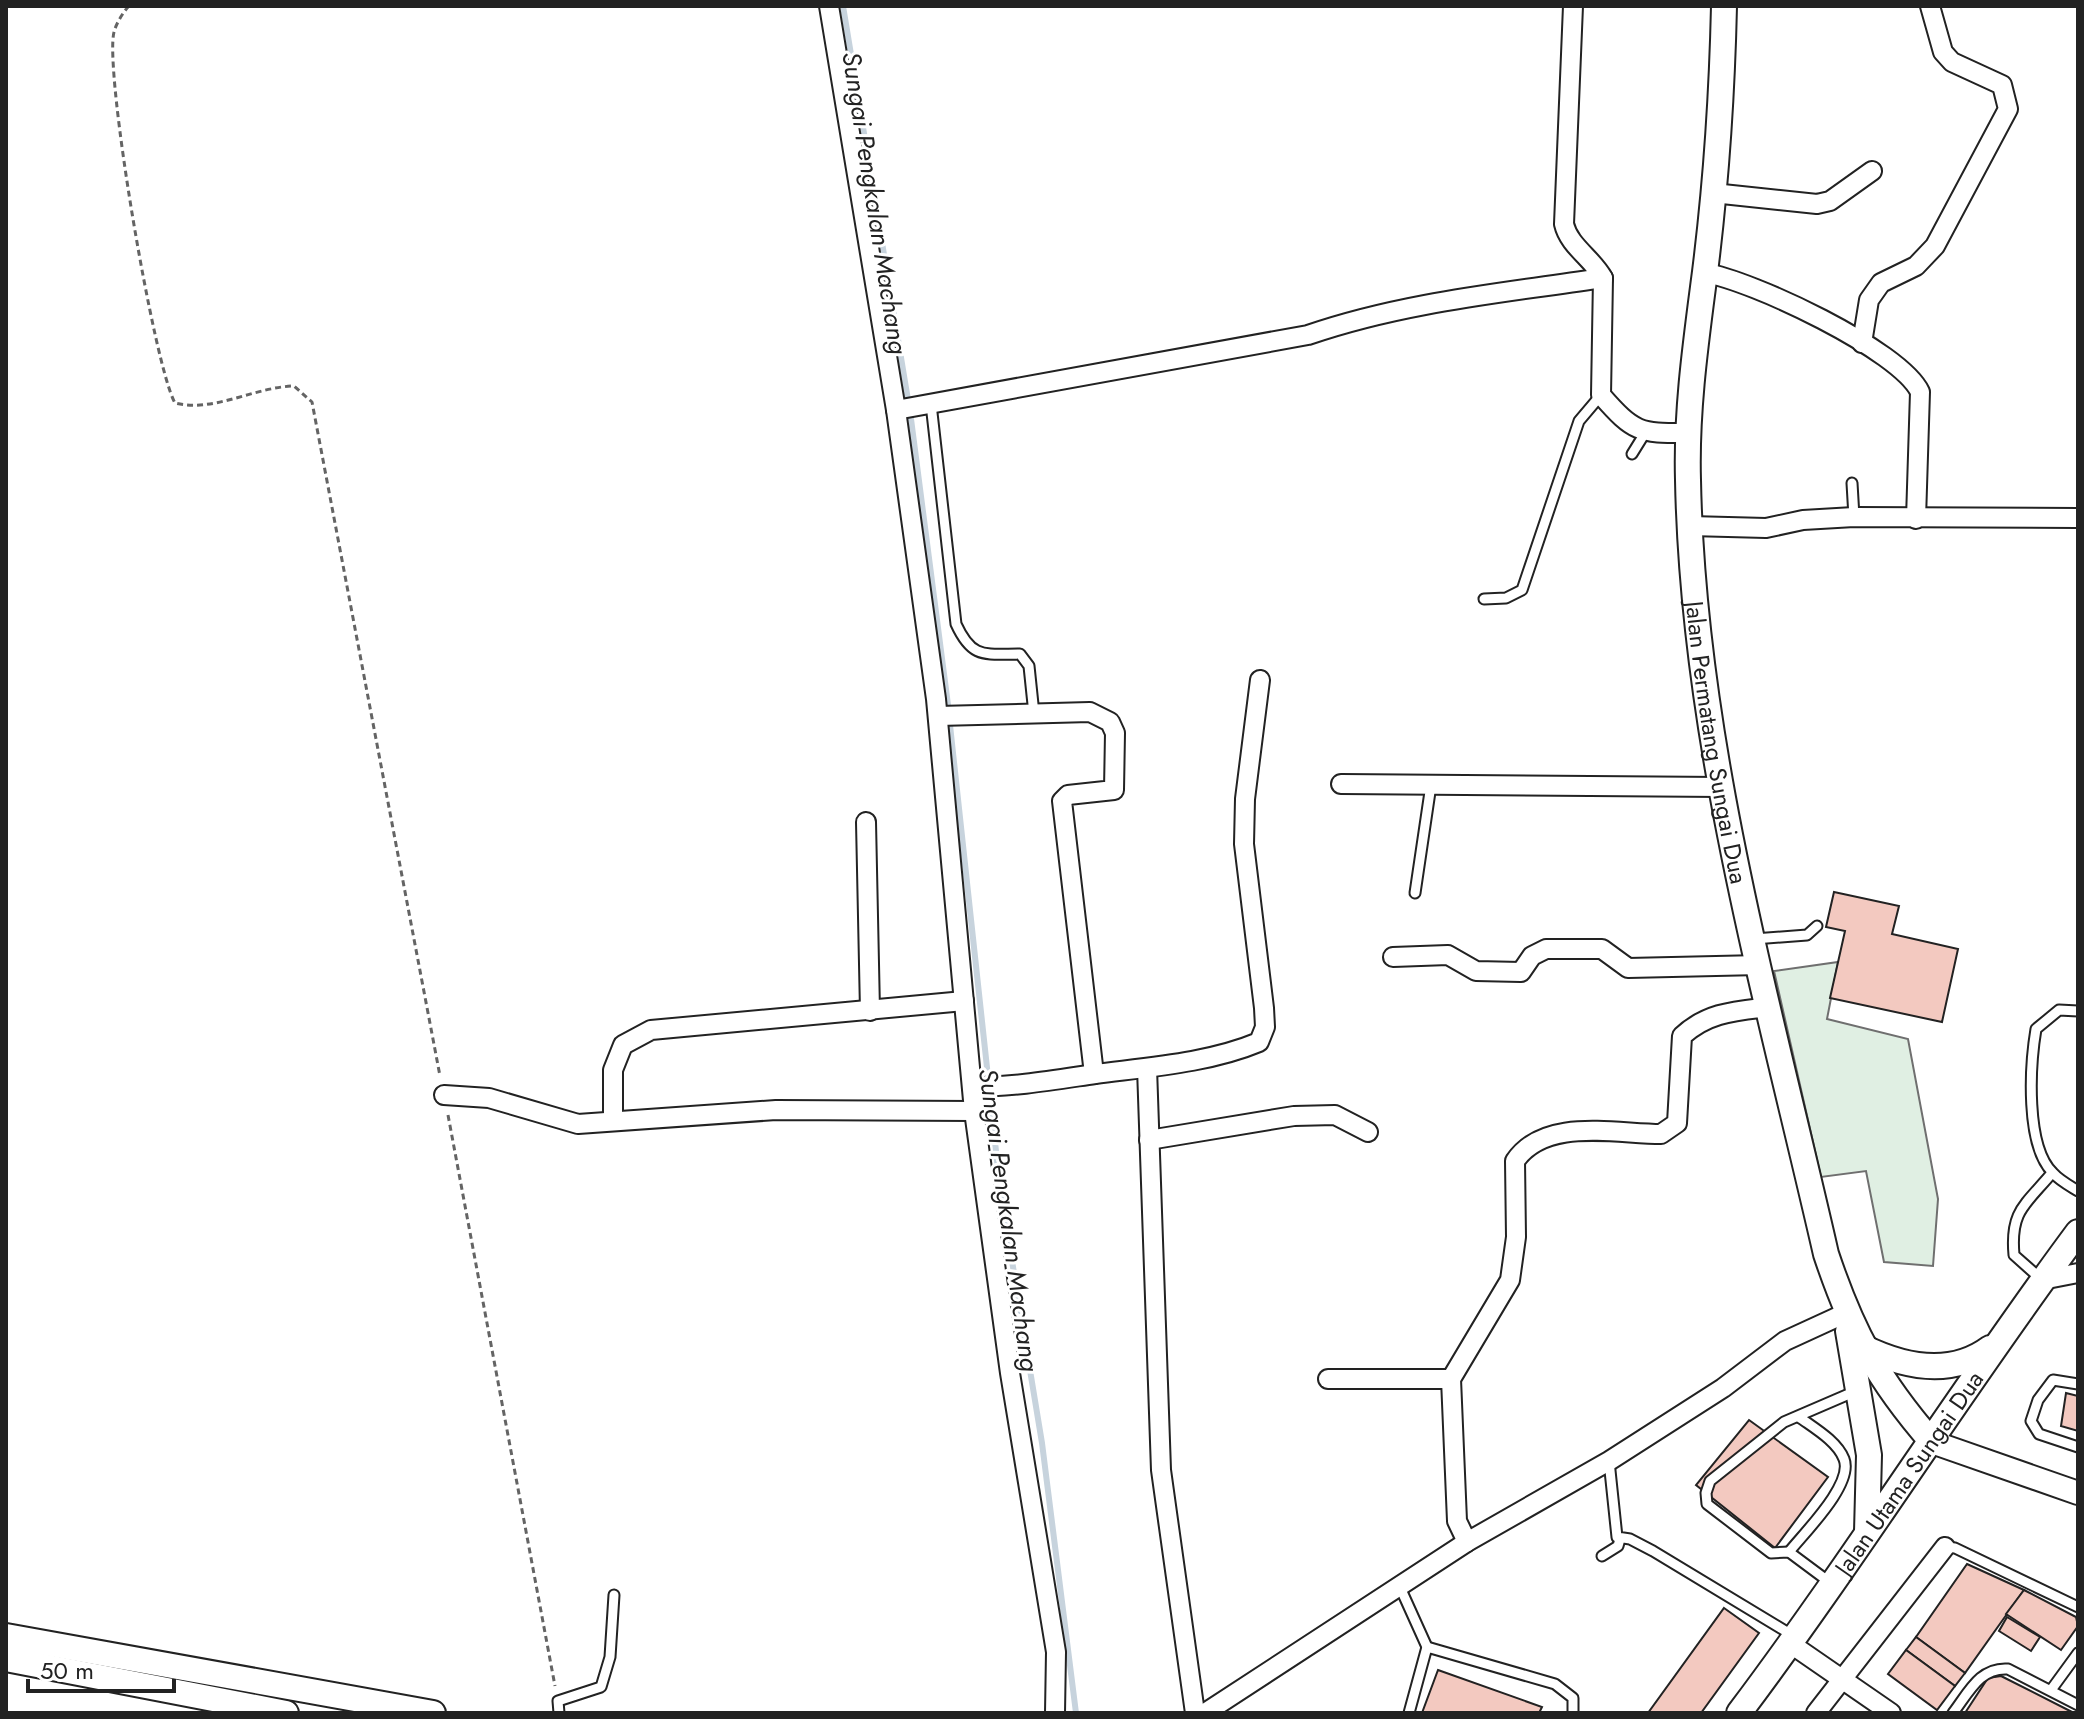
<svg xmlns="http://www.w3.org/2000/svg" width="2084" height="1719" viewBox="0 0 2084 1719" font-family="Jost,sans-serif">
<rect width="100%" height="100%" fill="#fff"/>
<polygon fill="#e0efe3" stroke="#6f6f6f" stroke-width="2" points="1838,962 1827,1019 1908,1039 1938,1199 1933,1266 1884,1262 1866,1171 1821,1177 1774,971"/>
<g fill="none" stroke-linecap="round" stroke-linejoin="round">
<g stroke="#c7d3dd" stroke-width="6">
<polyline points="843,6 908,400"/>
<polyline points="911,419 948,705"/>
<polyline points="950,725 1000,1188 1042,1443 1076,1713"/>
</g>
</g>
<g fill="#f3c9c0" stroke="#222" stroke-width="2">
<polygon points="1834,892 1899,906 1892,934 1958,949 1942,1022 1830,998 1845,931 1826,927"/>
<polygon points="2066,1393 2078,1396 2078,1431 2061,1426"/>
<polygon points="1749,1420 1828,1477 1775,1548 1696,1485"/>
<polygon points="1967,1564 2024,1590 1965,1673 1916,1637"/>
<polygon points="2024,1590 2076,1617 2078,1626 2061,1650 2006,1614"/>
<polygon points="1724,1608 1759,1633 1701,1713 1648,1713"/>
<polygon points="2007,1617 2040,1637 2031,1651 1999,1631"/>
<polygon points="1916,1637 1965,1673 1955,1686 1906,1650"/>
<polygon points="1906,1650 1955,1686 1937,1710 1888,1674"/>
<polygon points="1438,1670 1542,1707 1539,1713 1422,1713"/>
<polygon points="2001,1676 2074,1713 1965,1713 1988,1678"/>
</g>
<g fill="none" stroke-linecap="round" stroke-linejoin="round">
<g stroke="#222" stroke-width="13">
<g id="service">
<path d="M931,404l25,220c16,35 28,30 64,30l9,12 5,48"/>
<polyline points="1632,454 1645,433"/>
<polyline points="1852,483 1854,517"/>
<polyline points="1484,599 1506,598 1522,590 1579,421 1601,395"/>
<polyline points="1415,893 1431,785"/>
<polyline points="1754,939 1807,935 1817,926"/>
<path d="M2078,1011l-19,-1 -23,19c-6,36 -11,117 17,144 6,7 17,13 25,18"/>
<path d="M2041,1279l-27,-24c-4,-44 11,-50 38,-82"/>
<polyline points="2078,1384 2053,1380 2038,1400 2031,1421 2039,1434 2078,1447"/>
<polyline points="1609,1461 1617,1537 1630,1539 1653,1551 1792,1635"/>
<polyline points="1945,1547 1955,1548 2078,1607"/>
<path d="M1789,1552c15,-19 65,-68 55,-93 -7,-18 -30,-31 -45,-42"/>
<polyline points="1602,1556 1618,1546 1620,1539"/>
<polyline points="1832,1584 1789,1552 1771,1553 1707,1504 1706,1493 1710,1481 1784,1422 1856,1391"/>
<polyline points="1399,1585 1427,1647"/>
<polyline points="2051,1690 2078,1653"/>
<polyline points="559,1713 558,1701 601,1687 610,1657 614,1595"/>
<polyline points="1409,1713 1427,1647 1555,1684 1573,1698 1573,1713"/>
<path d="M1953,1713c16,-21 27,-46 55,-44l70,36"/>
</g>
</g>
<g stroke="#222" stroke-width="22">
<g id="minor">
<polyline points="829,6 896,410 936,699 974,1111 1010,1373 1056,1652 1055,1713"/>
<path d="M1573,6l-9,218c5,22 28,34 39,54l-2,117c34,39 39,38 88,38"/>
<polyline points="1713,193 1817,204 1830,201 1872,171"/>
<path d="M1705,273c46,7 195,77 215,119l-4,127"/>
<polyline points="1862,343 1869,300 1881,283 1916,266 1935,246 2008,109 2002,85 1952,62 1943,52 1930,6"/>
<path d="M896,410l412,-75c96,-33 195,-42 295,-57"/>
<polyline points="1690,526 1766,528 1803,520 1854,517 2078,518"/>
<polyline points="938,716 1090,712 1110,722 1115,733 1114,790 1068,795 1062,801 1094,1074"/>
<polyline points="1341,784 1722,787"/>
<polyline points="866,822 870,1011"/>
<polyline points="1393,957 1448,955 1476,971 1521,972 1532,956 1546,949 1602,949 1628,968 1760,965"/>
<polyline points="1147,1068 1161,1470 1195,1713"/>
<path d="M972,1087c42,0 82,-7 123,-13 54,-7 114,-11 164,-32l6,-15 -1,-19 -20,-164 1,-45 15,-119"/>
<polyline points="444,1095 489,1098 578,1124 776,1110 974,1111"/>
<polyline points="613,1121 613,1070 623,1045 651,1030 964,1001"/>
<polyline points="1149,1140 1294,1116 1335,1115 1368,1132"/>
<polyline points="2042,1280 2078,1273"/>
<polyline points="1328,1379 1451,1379"/>
<path d="M1467,1542l-10,-21 -6,-142 59,-99 6,-43 -1,-76c30,-44 100,-27 146,-27l16,-11 5,-87c26,-24 54,-25 87,-29"/>
<polyline points="1791,1644 1891,1713"/>
<polyline points="1205,1713 1467,1542 1609,1461 1723,1388 1785,1341 1846,1313"/>
<polyline points="1816,1713 1945,1547"/>
</g>
</g>
<g stroke="#222" stroke-width="26">
<polyline id="tertiary" points="1932,1442 2078,1493"/>
</g>
<g stroke="#222" stroke-width="28">
<g id="secondary">
<path id="s1" d="M1724,6c-2,89 -8,178 -19,266 -9,69 -19,138 -17,208 5,262 80,520 138,774 26,78 52,126 106,188"/>
<polyline points="1848,1331 1869,1455 1867,1532"/>
<path d="M1863,1347c41,20 88,30 127,1"/>
<polyline points="6,1636 433,1713"/>
<polyline points="6,1659 286,1713"/>
<path id="s2" d="M1739,1713c118,-157 222,-324 339,-481"/>
</g>
</g>
<g stroke="#646464" stroke-width="3" stroke-dasharray="6 4" stroke-linecap="butt">
<path d="M129,6c-6,6 -13,18 -15,26 -10,39 40,334 61,371 38,10 79,-16 119,-17l18,16 128,674"/>
<polyline points="448,1115 555,1686"/>
</g>
<use href="#service" stroke="#fff" stroke-width="9"/>
<use href="#minor" stroke="#fff" stroke-width="18"/>
<use href="#tertiary" stroke="#fff" stroke-width="22"/>
<use href="#secondary" stroke="#fff" stroke-width="24"/>
</g>
<g text-anchor="middle" dominant-baseline="central" stroke-width="6" stroke-linejoin="round" paint-order="stroke">
<g font-size="24" fill="#222" stroke="#fff">
<text stroke="none"><textPath href="#s1" startOffset="740">Jalan Permatang Sungai Dua</textPath></text>
<text stroke="none"><textPath href="#s2" startOffset="294">Jalan Utama Sungai Dua</textPath></text>
</g>
<g font-size="26" font-style="italic" fill="#222" stroke="#fff">
<text transform="translate(875 203) rotate(81)">Sungai Pengkalan Machang</text>
<text transform="translate(1009 1220) rotate(82)">Sungai Pengkalan Machang</text>
</g>
</g>
<rect width="2084" height="1719" fill="none" stroke="#222222" stroke-width="16"/>
<path d="M28 1679v12h146v-12" fill="none" stroke="#222222" stroke-width="4"/>
<text x="40" y="1679" font-size="24" fill="#222222" stroke="#ffffff" stroke-width="6" paint-order="stroke">50 m</text>
</svg>
